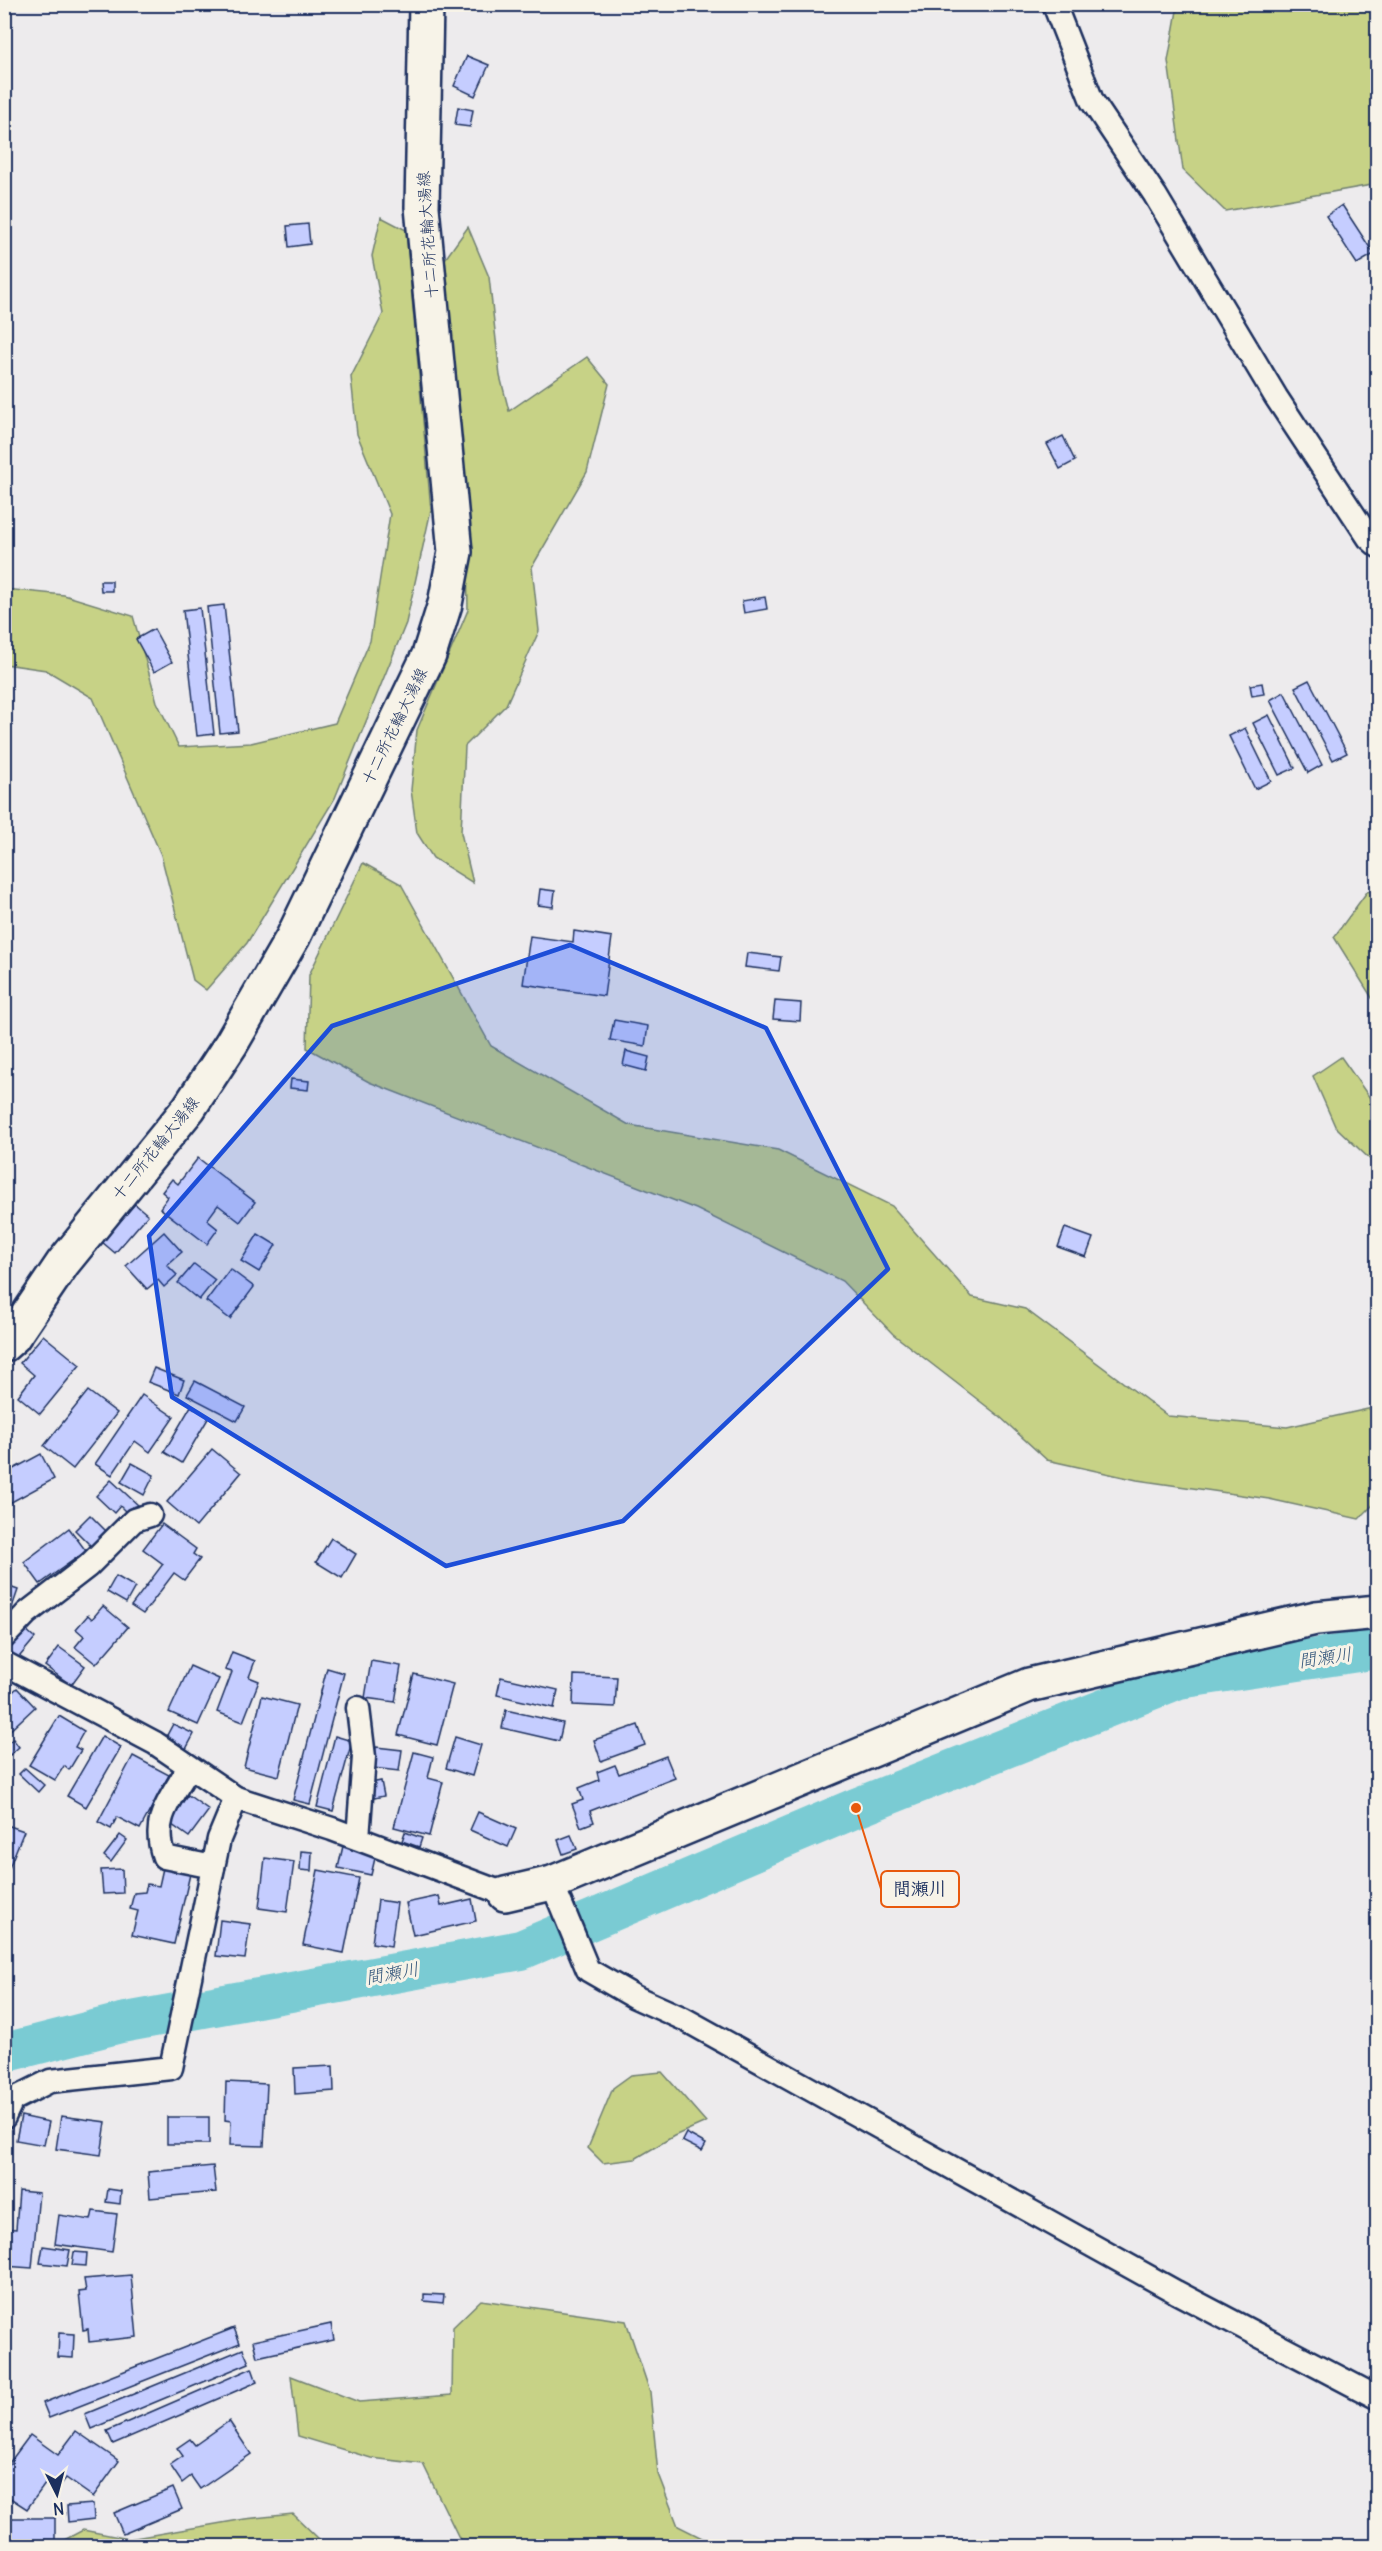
<svg xmlns="http://www.w3.org/2000/svg" width="1382" height="2551" viewBox="0 0 1382 2551" font-family="Delius,'Klee One',sans-serif">
<rect width="100%" height="100%" fill="#edebed"/>
<filter id="ink" filterUnits="userSpaceOnUse"><feTurbulence type="fractalNoise" baseFrequency=".0167" numOctaves="2"/><feDisplacementMap in="SourceGraphic" scale="12" xChannelSelector="R" yChannelSelector="G"/><feConvolveMatrix kernelMatrix="1 2 1 2 8 2 1 2 1" color-interpolation-filters="sRGB"/></filter>
<g filter="url(#ink)">
<g fill="#c7d286" stroke="#718072" stroke-width="1.5">
<polygon points="1178,5 1377,5 1377,184 1225,211 1183,170 1168,61"/>
<polygon points="381,217 406,230 431,510 406,623 335,798 247,943 206,990 193,980 161,855 93,698 46,670 5,664 5,589 64,595 133,616 157,702 179,747 251,743 335,723 370,641 390,514 357,434 351,377 383,314 372,256"/>
<polygon points="468,227 489,277 500,376 509,411 587,357 609,384 587,472 532,567 539,631 506,705 465,746 461,833 473,883 433,858 417,833 411,790 417,730 468,610 466,507 438,269"/>
<polygon points="363,863 401,884 491,1046 629,1125 778,1150 892,1206 972,1297 1025,1309 1168,1416 1287,1427 1377,1407 1377,1501 1359,1519 1269,1499 1137,1480 1047,1460 999,1416 893,1334 842,1281 696,1209 369,1082 307,1048 309,975"/>
<polygon points="1377,889 1378,889 1377,1006 1334,937 1367,892"/>
<polygon points="1341,1057 1377,1108 1377,1166 1335,1126 1313,1076"/>
<polygon points="662,2072 706,2122 674,2136 635,2159 603,2163 588,2148 613,2088 631,2075"/>
<polygon points="481,2300 626,2321 650,2392 658,2474 678,2526 718,2546 463,2546 423,2464 371,2458 298,2436 291,2376 359,2402 452,2395 453,2327"/>
<polygon points="293,2514 320,2540 318,2546 53,2546 83,2530 129,2539 245,2519"/>
</g>
<g fill="none" stroke-linecap="round" stroke-linejoin="round">
<polyline stroke="#7acbd3" stroke-width="40" points="4,2053 121,2023 521,1950 856,1808 1179,1679 1378,1649"/>
</g>
<g fill="#c5cdff" stroke="#1b2f5e" stroke-width="1.5">
<polygon points="467,56 489,65 475,96 454,86"/>
<polygon points="458,107 473,110 470,127 455,125"/>
<polygon points="1342,205 1374,254 1357,264 1326,216"/>
<polygon points="308,224 310,244 289,247 287,226"/>
<polygon points="1063,436 1075,461 1060,469 1047,444"/>
<polygon points="100,581 112,581 112,591 101,591"/>
<polygon points="765,597 767,609 744,613 742,601"/>
<polygon points="224,605 238,731 220,733 207,607"/>
<polygon points="200,608 214,734 197,736 183,610"/>
<polygon points="154,629 172,662 154,672 136,639"/>
<polygon points="1309,680 1347,753 1333,760 1295,687"/>
<polygon points="1262,683 1264,694 1252,696 1250,685"/>
<polygon points="1284,692 1322,765 1308,773 1270,700"/>
<polygon points="1269,715 1295,768 1279,775 1253,723"/>
<polygon points="1245,728 1271,781 1255,789 1229,736"/>
<polygon points="540,889 555,891 553,907 538,905"/>
<polygon points="574,931 612,937 604,996 523,984 530,936 573,942"/>
<polygon points="747,953 781,957 779,971 745,967"/>
<polygon points="775,1001 801,1003 800,1021 773,1019"/>
<polygon points="614,1020 648,1026 645,1046 610,1040"/>
<polygon points="626,1051 649,1057 646,1071 623,1065"/>
<polygon points="291,1079 309,1081 308,1090 290,1088"/>
<polygon points="198,1158 255,1202 240,1222 218,1205 207,1220 218,1229 207,1244 160,1208 168,1197 162,1192 172,1179 178,1184"/>
<polygon points="135,1204 148,1215 115,1253 102,1242"/>
<polygon points="1065,1228 1093,1238 1086,1257 1058,1247"/>
<polygon points="164,1232 182,1252 167,1265 177,1275 164,1287 158,1280 147,1289 126,1266"/>
<polygon points="258,1234 276,1245 259,1272 241,1261"/>
<polygon points="194,1264 215,1280 199,1300 178,1283"/>
<polygon points="230,1269 254,1287 230,1319 206,1301"/>
<polygon points="43,1335 80,1365 40,1414 18,1396 34,1375 20,1363"/>
<polygon points="154,1368 184,1380 179,1394 148,1382"/>
<polygon points="195,1381 245,1407 237,1421 187,1395"/>
<polygon points="88,1391 117,1413 73,1469 44,1446"/>
<polygon points="142,1395 174,1417 150,1452 135,1441 112,1475 95,1464"/>
<polygon points="191,1406 209,1417 182,1463 164,1452"/>
<polygon points="212,1449 241,1473 196,1527 167,1502"/>
<polygon points="41,1454 54,1479 4,1506 4,1474"/>
<polygon points="132,1463 154,1475 144,1495 121,1482"/>
<polygon points="111,1480 138,1505 129,1515 120,1506 114,1513 96,1496"/>
<polygon points="90,1515 109,1534 94,1549 75,1530"/>
<polygon points="162,1524 196,1549 193,1554 200,1559 184,1580 174,1573 143,1614 131,1606 163,1564 143,1549"/>
<polygon points="69,1528 86,1551 40,1584 24,1562"/>
<polygon points="331,1538 356,1554 342,1578 316,1562"/>
<polygon points="116,1576 135,1587 126,1603 107,1592"/>
<polygon points="4,1585 18,1590 7,1622 4,1622"/>
<polygon points="103,1606 128,1627 96,1664 75,1647 84,1636 76,1629 88,1615 92,1619"/>
<polygon points="25,1629 35,1638 15,1662 4,1653"/>
<polygon points="59,1647 85,1666 71,1685 45,1666"/>
<polygon points="232,1652 255,1661 249,1677 259,1681 243,1722 217,1712 232,1672 225,1670"/>
<polygon points="371,1661 401,1666 395,1702 365,1698"/>
<polygon points="190,1666 219,1679 198,1725 169,1712"/>
<polygon points="327,1668 344,1673 310,1804 293,1800"/>
<polygon points="414,1674 453,1684 437,1745 398,1735"/>
<polygon points="574,1675 617,1677 615,1707 573,1705"/>
<polygon points="501,1677 558,1690 554,1708 497,1695"/>
<polygon points="17,1688 35,1707 4,1736 4,1700"/>
<polygon points="262,1696 297,1705 279,1776 244,1767"/>
<polygon points="506,1710 563,1723 559,1741 502,1728"/>
<polygon points="59,1716 84,1731 75,1747 81,1750 69,1770 64,1766 55,1780 29,1765"/>
<polygon points="173,1724 194,1734 186,1749 165,1739"/>
<polygon points="638,1725 645,1745 601,1761 594,1740"/>
<polygon points="102,1736 121,1747 86,1807 67,1796"/>
<polygon points="335,1736 352,1741 333,1811 317,1807"/>
<polygon points="455,1737 481,1745 472,1776 446,1768"/>
<polygon points="13,1739 19,1747 10,1755 4,1746"/>
<polygon points="376,1747 402,1750 399,1771 373,1768"/>
<polygon points="414,1752 433,1757 428,1778 443,1782 429,1836 394,1827"/>
<polygon points="133,1756 169,1775 140,1829 117,1817 111,1829 98,1822"/>
<polygon points="666,1756 675,1778 590,1811 594,1822 581,1827 572,1804 583,1800 579,1788 599,1780 597,1772 615,1765 619,1774"/>
<polygon points="25,1768 44,1785 38,1792 19,1774"/>
<polygon points="381,1781 384,1796 374,1798 371,1783"/>
<polygon points="188,1795 209,1810 189,1837 168,1822"/>
<polygon points="478,1812 516,1829 508,1847 470,1830"/>
<polygon points="4,1824 24,1831 4,1880"/>
<polygon points="405,1832 422,1838 419,1847 402,1841"/>
<polygon points="120,1835 127,1840 111,1862 104,1856"/>
<polygon points="571,1835 577,1849 563,1854 558,1840"/>
<polygon points="343,1846 376,1854 371,1875 338,1868"/>
<polygon points="301,1851 312,1852 311,1871 300,1870"/>
<polygon points="265,1858 294,1862 287,1912 259,1908"/>
<polygon points="163,1868 190,1874 174,1944 132,1935 138,1911 130,1909 134,1893 145,1892 147,1884 159,1886"/>
<polygon points="122,1869 123,1893 103,1894 101,1870"/>
<polygon points="318,1870 359,1878 344,1953 303,1945"/>
<polygon points="439,1896 441,1906 472,1899 476,1921 413,1935 406,1903"/>
<polygon points="378,1900 397,1903 391,1946 372,1943"/>
<polygon points="220,1920 250,1924 245,1959 216,1956"/>
<polygon points="333,2066 334,2091 295,2094 294,2068"/>
<polygon points="226,2082 267,2084 264,2146 230,2145 231,2121 225,2120"/>
<polygon points="21,2116 49,2122 44,2145 16,2140"/>
<polygon points="61,2116 106,2122 101,2155 56,2149"/>
<rect x="167" y="2117" width="42" height="27"/>
<polygon points="686,2133 706,2144 702,2151 682,2141"/>
<polygon points="213,2166 216,2192 150,2198 148,2172"/>
<polygon points="108,2189 121,2191 120,2204 106,2202"/>
<polygon points="19,2191 39,2193 32,2268 4,2266 4,2228 16,2229"/>
<polygon points="93,2211 117,2214 112,2252 55,2244 59,2215 91,2220"/>
<polygon points="43,2246 70,2250 67,2266 40,2263"/>
<polygon points="74,2252 87,2253 86,2266 72,2265"/>
<polygon points="131,2275 137,2337 89,2342 88,2329 83,2330 79,2292 86,2291 84,2279"/>
<polygon points="424,2294 444,2295 443,2303 424,2301"/>
<polygon points="331,2324 334,2340 257,2357 253,2341"/>
<polygon points="234,2328 240,2343 49,2418 43,2403"/>
<polygon points="59,2333 74,2334 73,2358 58,2357"/>
<polygon points="243,2349 249,2363 91,2429 85,2414"/>
<polygon points="252,2368 257,2382 113,2444 107,2431"/>
<polygon points="229,2421 251,2454 200,2489 191,2476 182,2483 170,2465 183,2456 177,2448 190,2439 195,2445"/>
<polygon points="76,2431 119,2461 93,2497 66,2478 55,2492 45,2484 27,2509 4,2494 4,2470 30,2435 58,2455"/>
<polygon points="173,2488 182,2509 123,2534 114,2513"/>
<polygon points="93,2504 94,2519 68,2522 67,2506"/>
<polygon points="4,2518 55,2518 55,2540 4,2541"/>
</g>
<g fill="none" stroke-linecap="round" stroke-linejoin="round">
<g stroke="#1b2f5e" stroke-width="27">
<g id="street">
<polyline points="1054,4 1092,101 1155,195 1276,397 1369,538 1378,546"/>
<polyline points="4,1637 27,1613 88,1566 134,1520 150,1515"/>
<polyline points="4,1663 155,1743 236,1798 332,1829 505,1894"/>
<polyline points="358,1708 364,1757 358,1838"/>
<path d="M189,1767c-18,32 -39,52 -25,90l49,10"/>
<polyline points="552,1883 588,1970 635,1997 684,2019 1176,2292 1378,2398"/>
<polyline points="4,2117 12,2100 50,2081 171,2068 219,1839 236,1798"/>
</g>
</g>
<g stroke="#1b2f5e" stroke-width="38">
<polyline id="secondary" points="505,1894 552,1883 1029,1685 1316,1618 1378,1612"/>
</g>
<g stroke="#1b2f5e" stroke-width="38">
<polyline id="primary" points="4,1345 13,1337 63,1263 189,1108 231,1044 293,937 429,655 445,604 455,552 422,207 426,4"/>
</g>
<use href="#street" stroke="#f7f3e8" stroke-width="22"/>
<use href="#secondary" stroke="#f7f3e8" stroke-width="33"/>
<use href="#primary" stroke="#f7f3e8" stroke-width="33"/>
</g>
</g>
<path fill="#1d4ed8" fill-opacity="0.2" stroke="#1d4ed8" stroke-width="4.5" stroke-linejoin="round" d="M570,945l196,83 122,241 -265,252 -177,45 -274,-169 -23,-161 183,-210z"/>
<g text-anchor="middle" dominant-baseline="central" stroke-width="6" stroke-linejoin="round" paint-order="stroke">
<g font-size="16" fill="#1b2f5e" stroke="#f7f3e8">
<text transform="translate(427 235) rotate(-94)">十二所花輪大湯線</text>
<text transform="translate(394 726) rotate(-64)">十二所花輪大湯線</text>
<text transform="translate(155 1148) rotate(-51)">十二所花輪大湯線</text>
</g>
<g font-size="18" font-style="italic" fill="#33567b" stroke="#f7f3e8">
<text transform="translate(1325 1657) rotate(-8)">間瀬川</text>
<text transform="translate(392 1973) rotate(-10)">間瀬川</text>
</g>
</g>
<path fill="none" stroke="#e8590c" stroke-width="2" d="M856 1808L881 1889"/>
<circle fill="#e8590c" stroke="#f7f3e8" stroke-width="2" cx="856" cy="1808" r="6"/>
<rect fill="#f7f3e8" stroke="#e8590c" stroke-width="2" x="881" y="1871" width="78" height="36" rx="6"/>
<g font-size="18" text-anchor="middle" font-weight="bold" fill="#1b2f5e">
<text x="920" y="1895">間瀬川</text>
</g>
<rect width="1382" height="2551" fill="none" stroke="#f7f3e8" stroke-width="24"/>
<rect x="12" y="12" width="1358" height="2527" fill="none" stroke="#1b2f5e" stroke-width="2" filter="url(#ink)"/>
<g transform="translate(57 2494) rotate(174)" stroke="#f7f3e8" stroke-width="4.5" paint-order="stroke">
<path d="M0-4.5L10 22L0 15L-10 22Z" fill="#1b2f5e"/>
<text y="-9" font-size="16" font-weight="bold" text-anchor="middle" fill="#1b2f5e">N</text>
</g>
</svg>
